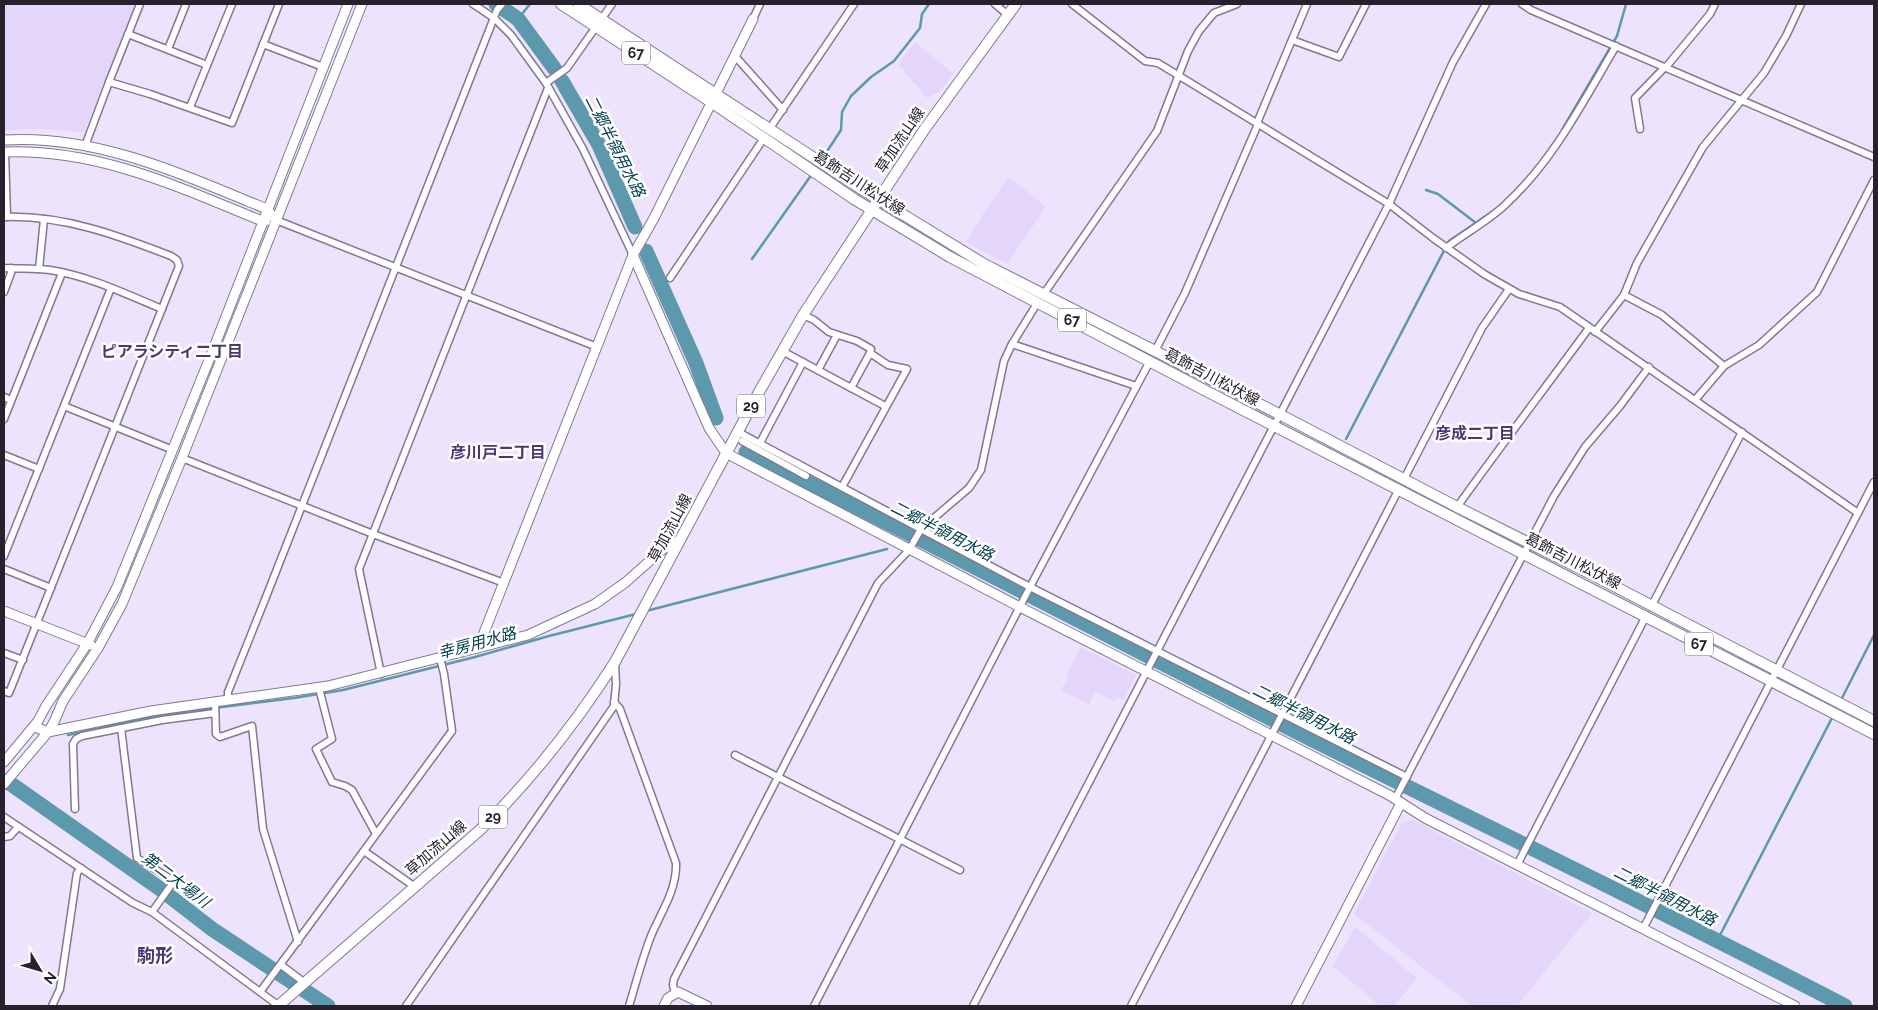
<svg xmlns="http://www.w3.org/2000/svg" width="1878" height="1010" viewBox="0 0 1878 1010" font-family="Raleway,'Noto Sans JP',sans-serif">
<rect width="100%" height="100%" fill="#ede3fc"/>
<g fill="#e4d5fb">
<polygon points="4,4 135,4 84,132 44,129 4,130"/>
<polygon points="915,42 954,74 940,91 927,98 898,64"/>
<polygon points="1009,177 1046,207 1007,264 966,242 985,211"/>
<polygon points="1081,647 1136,675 1124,700 1117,697 1115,701 1095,692 1089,704 1061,690 1068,678 1066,677"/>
<polygon points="1413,820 1592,913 1517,1006 1472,1006 1354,914 1402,823"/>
<polygon points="1355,927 1417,978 1394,1006 1380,1006 1333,966"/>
</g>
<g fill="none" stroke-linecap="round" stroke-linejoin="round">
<g stroke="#5c99ad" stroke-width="2.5">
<polyline points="518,19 530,4"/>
<polyline points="1562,130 1617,36 1626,4"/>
<polyline points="822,159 841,130 842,112 851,96 871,77 894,61 920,28 922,14 929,4"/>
<polyline points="1426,190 1438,194 1476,223"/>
<polyline points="752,259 812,174"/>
<polyline points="1346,439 1449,241 1496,209"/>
<polyline points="646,611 887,549"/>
<polyline points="1841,700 1874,635"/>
<polyline points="68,735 159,715 294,698 343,690 475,657 549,636 636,614"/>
<polyline points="1717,941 1833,716"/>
</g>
<g stroke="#5c99ad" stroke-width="15">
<polyline points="496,4 518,19 554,68"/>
<polyline points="562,81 599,145 635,227"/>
<polyline points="646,251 696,363 716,418"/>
<path d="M746,452c204,100 404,207 607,308 164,81 329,161 492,246"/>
<polyline points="4,781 11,784 159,888 212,929 328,1006"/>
</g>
<g stroke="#827893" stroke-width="9">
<g id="street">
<polyline points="140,4 109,82 150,94 232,123 279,4"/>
<polyline points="473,4 494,18 511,35 546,83 583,149 633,255"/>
<polyline points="995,4 1008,15"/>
<polyline points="1072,4 1145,61 1158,63 1389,204 1433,238 1484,274 1519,294 1560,307 1858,513"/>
<polyline points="1522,4 1531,10 1874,157"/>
<polyline points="753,19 760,4"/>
<polyline points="128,34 207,65"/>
<polyline points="1292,40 1339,57 1366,4"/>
<polyline points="263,44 323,67"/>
<polyline points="168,49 186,4"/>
<polyline points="735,56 783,110"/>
<polyline points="1666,67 1710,14 1715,4"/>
<polyline points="546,83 567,68 612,4"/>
<polyline points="190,107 232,4"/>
<polyline points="1257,123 1307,4"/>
<polyline points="770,128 854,4"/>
<polyline points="1640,129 1635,98 1665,67"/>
<polyline points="85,146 109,82"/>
<polyline points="5,152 7,217"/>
<path d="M4,217c59,-2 113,18 167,39l6,4 2,6 -170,427 -5,-2"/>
<polyline points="276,220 597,347"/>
<path d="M1446,248c19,-15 41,-26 59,-43 48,-44 78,-103 111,-159"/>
<path d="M4,268c15,1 31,0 46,2 39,6 76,24 112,39"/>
<polyline points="39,269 44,219"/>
<polyline points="670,278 764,138"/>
<polyline points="4,292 11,273 11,268"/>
<polyline points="1043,295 1157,131 1188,51 1199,31 1214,13 1237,4"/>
<polyline points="1624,295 1662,315 1724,366"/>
<polyline points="803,315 814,320 829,332 857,341 871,349 870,353 888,365 907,369 842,487"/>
<polyline points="1595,332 1624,295 1637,263 1703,147 1764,73 1786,36 1801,4"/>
<polyline points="1012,344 1136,386"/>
<polyline points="782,351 885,406"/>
<polyline points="1155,351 1185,293 1258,124"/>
<polyline points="818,370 837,335"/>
<polyline points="851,388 870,353"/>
<polyline points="4,397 11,400"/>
<polyline points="1695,400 1724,366 1759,345 1817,292 1874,180"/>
<polyline points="64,406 173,450"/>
<polyline points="4,419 62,273"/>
<polyline points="738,432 1030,587 1407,777"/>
<polyline points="742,441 806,476"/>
<polyline points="760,443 803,362"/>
<polyline points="4,455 39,469"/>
<polyline points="182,458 373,534 504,583"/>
<polyline points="1404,479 1482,328 1509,289"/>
<path d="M1457,507c43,-60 88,-119 132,-179"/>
<polyline points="4,556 111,288"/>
<polyline points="4,569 51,588"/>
<polyline points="1651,607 1742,432"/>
<polyline points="4,653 23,660"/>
<polyline points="381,674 359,569 548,88"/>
<polyline points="319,688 332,739 316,749 332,782 345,786 352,790 376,834"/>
<polyline points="228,700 228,692 266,597 497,10 502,4"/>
<polyline points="215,701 216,734 220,737 252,726 263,829 298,942"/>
<path d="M614,702l6,7 56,154c1,27 -15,49 -25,73 -9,23 -15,47 -22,70"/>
<polyline points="121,728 137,858 174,881 152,912"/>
<polyline points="735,755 960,870"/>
<polyline points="1395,799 1554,496 1585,447 1620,406 1649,367"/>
<polyline points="75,809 73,744 76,739 82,736 162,720 215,713"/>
<polyline points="4,817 133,903 152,912 279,1006"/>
<polyline points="4,837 10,836 18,827"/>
<polyline points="364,851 415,887"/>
<polyline points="1517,865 1646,616"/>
<polyline points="1643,929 1874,482"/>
<polyline points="281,965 305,983"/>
<polyline points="260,992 452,731 444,674 440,658"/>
<polyline points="675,993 673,985 674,979 878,583 909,550 921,529 969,488 981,470 1004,361 1012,344 1038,302"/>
<polyline points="52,1006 60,989 77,873 81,868"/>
<polyline points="406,1006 614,706 616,684 615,663"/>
<polyline points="814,1006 1030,587 1150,361"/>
<polyline points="973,1006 1389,204 1453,62 1486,4"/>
<polyline points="1131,1006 1399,489"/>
</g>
</g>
<g stroke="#827893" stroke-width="11">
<g id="secondary">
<path d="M4,140c93,-6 179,35 263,69l9,11"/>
<path d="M4,152c95,-3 172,34 258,69h4"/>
<polyline points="633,255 709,428 726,453 1016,605 1389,795 1425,818 1795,1006"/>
<polyline points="4,611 91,645"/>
<polyline points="478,648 633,255 653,220 753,19"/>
<polyline points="35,727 48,732 151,711 328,686 528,635 595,604 626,582 663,549 680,540"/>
<polyline points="4,762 38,721 46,706 87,644 117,587 211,355 348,4"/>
<polyline points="4,784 48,732 54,722 63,701 98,648 122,604 182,458 362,4"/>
<polyline points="664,1006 668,998 678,992 707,1006"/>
<polyline points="1296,1006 1401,803"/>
</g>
</g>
<g stroke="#827893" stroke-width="12">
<g id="primary">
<polyline points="561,4 711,102 854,199 950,257 1210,393 1874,734"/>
<polyline points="578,4 863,190 984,264 1281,415 1457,507 1587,572 1874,721"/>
<path d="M278,1006l202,-176c52,-51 96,-107 135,-168l144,-270 44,-77 121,-185 92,-126"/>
</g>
</g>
<use href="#street" stroke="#fff" stroke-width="6"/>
<use href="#secondary" stroke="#fff" stroke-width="9"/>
<use href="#primary" stroke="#fff" stroke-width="10"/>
</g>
<g text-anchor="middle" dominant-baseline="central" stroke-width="5" stroke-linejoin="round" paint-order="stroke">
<g fill="#fff" stroke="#67646c" stroke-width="1">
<rect x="622" y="41.5" width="28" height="23" rx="4"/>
<rect x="1058" y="308.5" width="28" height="23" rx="4"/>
<rect x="737" y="394.5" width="28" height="23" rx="4"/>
<rect x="1685" y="632.5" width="28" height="23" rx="4"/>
<rect x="479" y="805.5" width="28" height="23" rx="4"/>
</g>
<g font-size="14" font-weight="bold" fill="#26212d">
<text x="636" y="53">67</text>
<text x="1072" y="320">67</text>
<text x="751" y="406">29</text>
<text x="1699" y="644">67</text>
<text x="493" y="817">29</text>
</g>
<g font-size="15" fill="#26212d" stroke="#fff">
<text transform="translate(900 140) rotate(-56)">草加流山線</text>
<text transform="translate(859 183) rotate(33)">葛飾吉川松伏線</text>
<text transform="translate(1212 377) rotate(28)">葛飾吉川松伏線</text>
<text transform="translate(670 528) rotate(-62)">草加流山線</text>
<text transform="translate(1573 561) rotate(27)">葛飾吉川松伏線</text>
<text transform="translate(436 848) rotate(-41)">草加流山線</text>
</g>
<g font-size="16" font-style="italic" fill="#05404e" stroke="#fff">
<text transform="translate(615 146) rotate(63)">二郷半領用水路</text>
<text transform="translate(942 531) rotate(27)">二郷半領用水路</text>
<text transform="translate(477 643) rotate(-15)">幸房用水路</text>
<text transform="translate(1304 714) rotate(27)">二郷半領用水路</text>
<text transform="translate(176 880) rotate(37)">第二大場川</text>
<text transform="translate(1665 896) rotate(27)">二郷半領用水路</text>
</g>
<g font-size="16" font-weight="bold" fill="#483976" stroke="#fff">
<text x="172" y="351">ピアラシティ二丁目</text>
<text x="1475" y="433">彦成二丁目</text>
<text x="498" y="452">彦川戸二丁目</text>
</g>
<g font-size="18" font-weight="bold" fill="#483976" stroke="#fff">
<text x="155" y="955">駒形</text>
</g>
</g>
<rect width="1878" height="1010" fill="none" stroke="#26212d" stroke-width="10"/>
<g transform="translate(40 970) rotate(128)" stroke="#ffffff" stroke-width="4" paint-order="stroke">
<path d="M0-4L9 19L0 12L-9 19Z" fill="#26212d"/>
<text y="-8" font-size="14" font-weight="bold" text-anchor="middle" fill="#26212d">N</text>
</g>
</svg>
